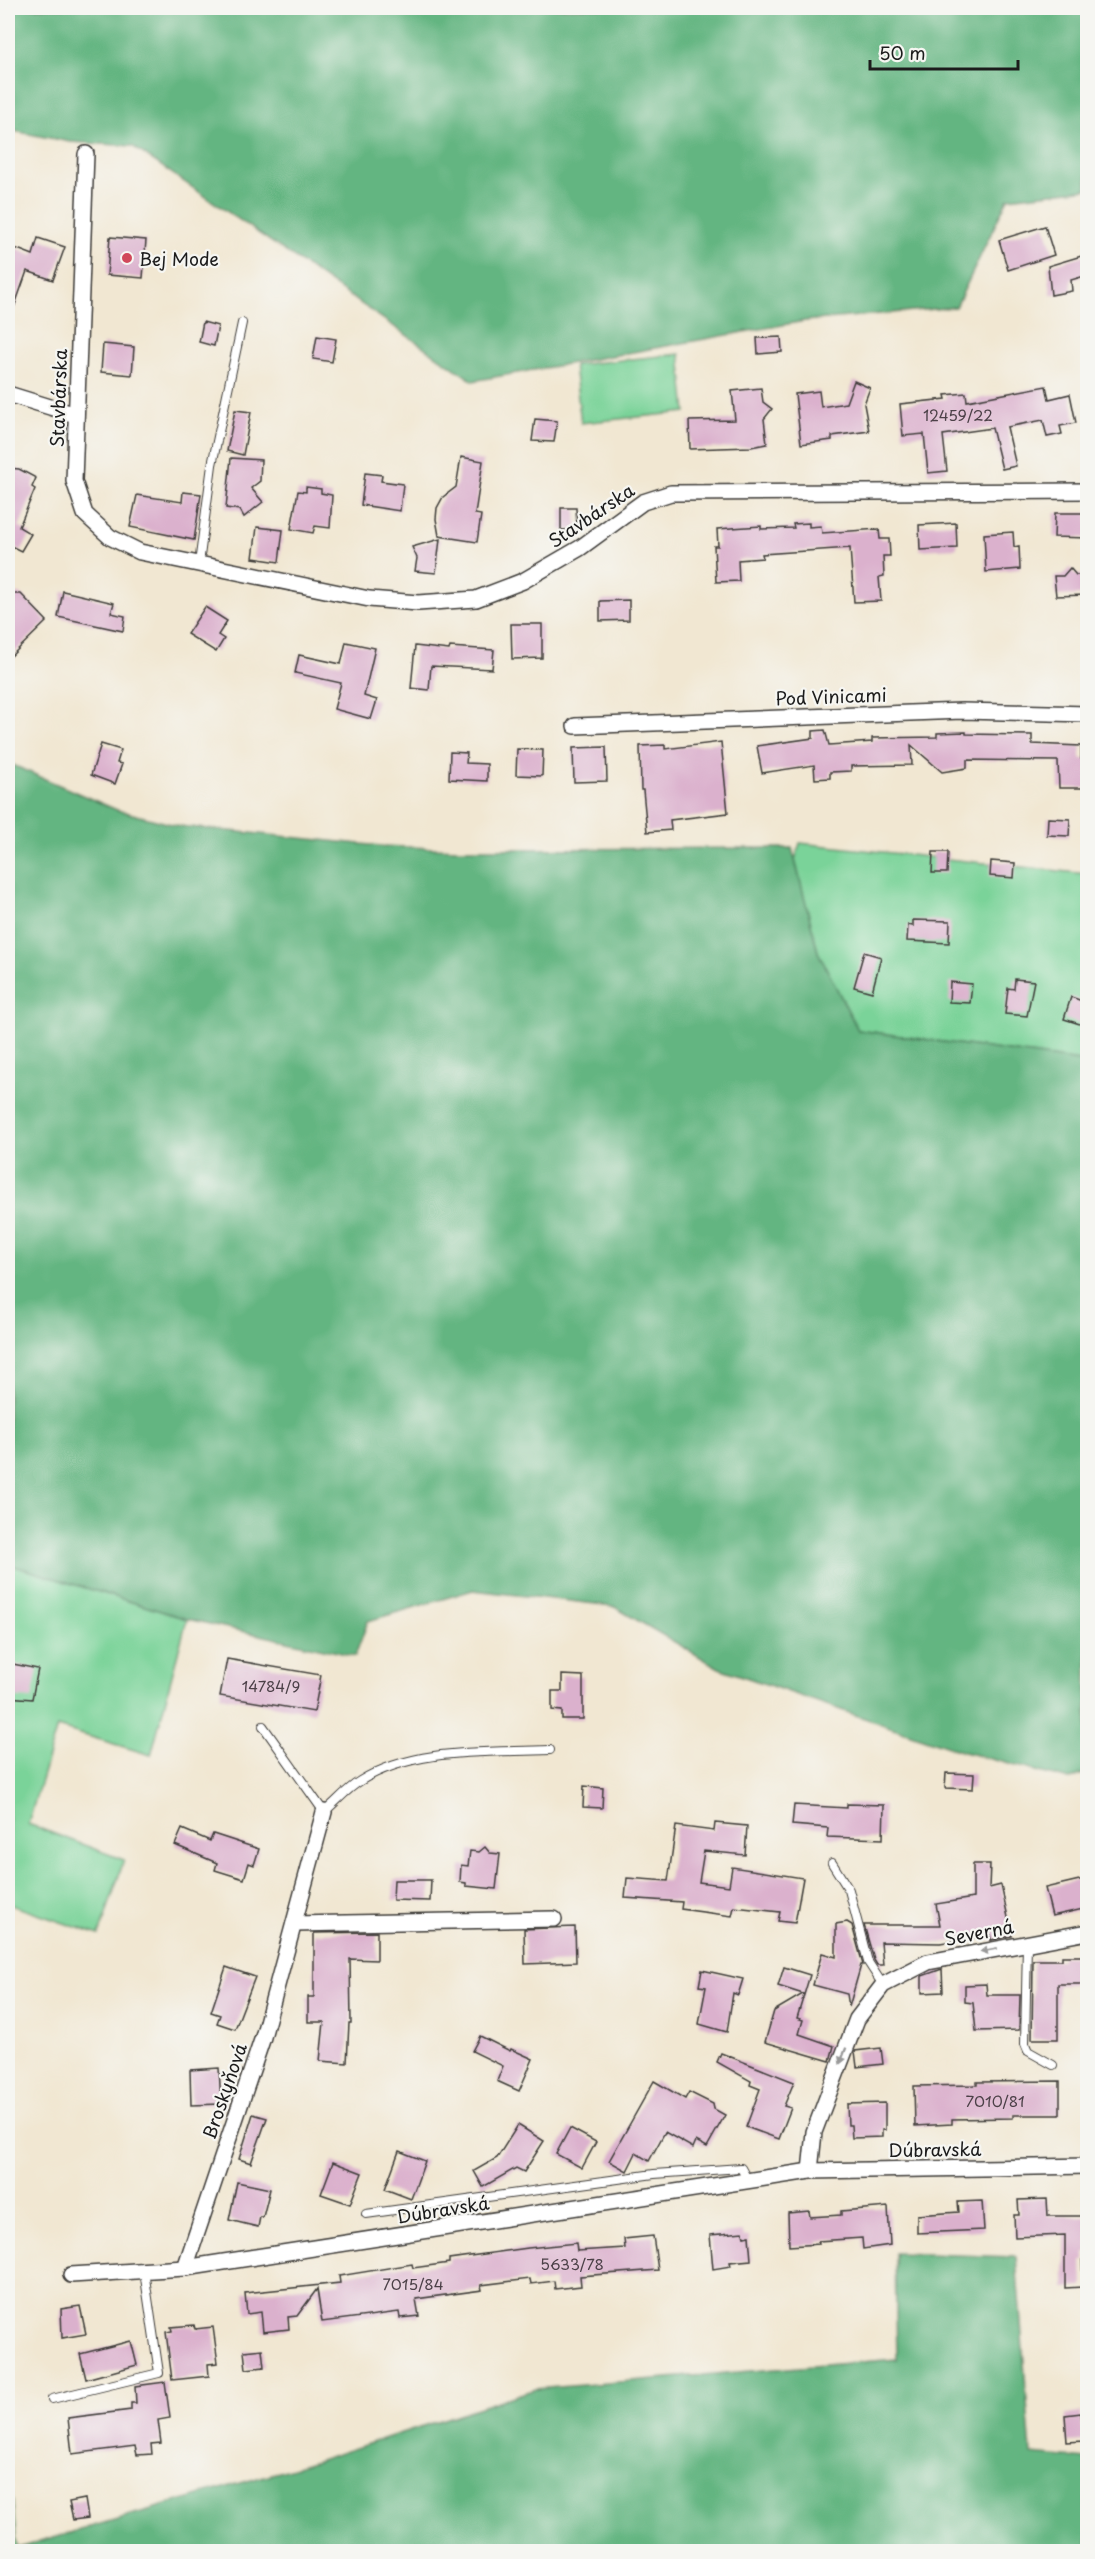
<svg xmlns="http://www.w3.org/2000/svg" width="1095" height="2559" viewBox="0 0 1095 2559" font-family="'Playpen Sans',sans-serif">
<rect width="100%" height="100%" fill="#f6f6f2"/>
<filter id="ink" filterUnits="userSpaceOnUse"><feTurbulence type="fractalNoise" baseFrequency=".0167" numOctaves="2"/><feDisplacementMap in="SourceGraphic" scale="12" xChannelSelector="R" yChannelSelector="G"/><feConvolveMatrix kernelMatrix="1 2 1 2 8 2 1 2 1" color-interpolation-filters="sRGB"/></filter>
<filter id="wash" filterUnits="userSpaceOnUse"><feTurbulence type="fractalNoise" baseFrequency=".008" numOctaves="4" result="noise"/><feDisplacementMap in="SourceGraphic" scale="24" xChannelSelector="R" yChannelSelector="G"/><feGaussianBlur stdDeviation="1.35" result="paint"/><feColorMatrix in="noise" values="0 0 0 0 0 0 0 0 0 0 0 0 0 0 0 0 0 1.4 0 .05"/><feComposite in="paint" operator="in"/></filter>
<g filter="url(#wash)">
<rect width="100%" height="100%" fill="#f1e7d2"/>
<g fill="#7ad399" stroke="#4b785a" stroke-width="1.5">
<polygon points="680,354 686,412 581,423 574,365"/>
<polygon points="800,843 1087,874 1087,1062 858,1030 818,952 795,860"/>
<polygon points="8,1564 187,1619 151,1755 57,1727 28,1824 124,1860 99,1935 8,1904"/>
<polygon points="8,2453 17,2548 8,2551"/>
</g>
<g fill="#63b581" stroke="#40684e" stroke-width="1.5">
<polygon points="8,8 1087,8 1087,189 1008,198 956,307 805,321 473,381 132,146 70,142 8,130"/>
<polygon points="8,763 117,810 179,826 381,846 459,849 792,848 818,952 858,1030 1087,1062 1087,1772 1069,1780 957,1750 719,1668 613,1606 473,1590 368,1621 355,1656 187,1619 8,1564"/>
<polygon points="895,2253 1016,2257 1031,2454 1087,2459 1087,2551 8,2551 316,2461 535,2389 897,2359"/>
</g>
<g id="blocks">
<g fill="#dbb1cd">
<polygon points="1045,226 1054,255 1008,270 999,240"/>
<polygon points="110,237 146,240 143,278 107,275"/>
<polygon points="38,238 65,247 53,280 27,271 10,319 8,319 8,250 14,252 15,248 33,255"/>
<polygon points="1088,254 1088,275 1071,280 1072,291 1051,295 1048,266"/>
<polygon points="203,322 218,326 214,346 199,342"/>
<polygon points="317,336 336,339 332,362 313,359"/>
<polygon points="781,337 782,352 758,354 757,338"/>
<polygon points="103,344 134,347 132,375 101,372"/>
<polygon points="854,381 870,388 864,404 869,431 832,436 832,440 801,444 795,394 819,391 821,407 846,403"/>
<polygon points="1046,386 1049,399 1070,394 1076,423 1060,426 1062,434 1047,437 1043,420 1007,427 1016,466 1002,469 992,428 943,435 947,471 928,473 924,434 903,436 900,404 946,399 945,395 966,393 967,401"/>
<polygon points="761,388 763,402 772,409 764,419 767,444 751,447 690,449 689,421 735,420 732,391"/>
<polygon points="235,410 251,412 243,455 227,451"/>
<polygon points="535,419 557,421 554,442 532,441"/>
<polygon points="461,457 483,461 475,514 481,515 477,542 439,536 436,519 437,508 443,497 456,487"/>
<polygon points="231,458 261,460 260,481 251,488 263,502 244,517 240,510 226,508"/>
<polygon points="8,468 19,469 36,478 32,487 35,489 19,527 31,534 21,551 11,546 8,553"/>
<polygon points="365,473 382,475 381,481 403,484 400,511 361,505"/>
<polygon points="306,487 321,489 321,493 332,495 330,528 315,526 313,533 291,529 298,491 306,492"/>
<polygon points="183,492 201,494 194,540 130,527 137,495 182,502"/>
<polygon points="561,508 576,508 577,530 561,530"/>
<polygon points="1055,513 1088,513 1088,538 1054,537"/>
<polygon points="809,523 809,527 821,526 822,533 879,529 880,539 889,539 890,556 883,556 884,576 879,577 881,601 854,602 850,548 762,554 763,558 738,560 739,581 716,582 714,546 718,546 717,529 761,526 761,529 794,528 793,524"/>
<polygon points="956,523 957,548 920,550 919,525"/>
<polygon points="257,527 283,530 279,562 253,558"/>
<polygon points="1013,532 1014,547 1019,546 1020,569 986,572 984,534"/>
<polygon points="440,539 436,573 415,571 417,558 412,547"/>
<polygon points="1070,568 1076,575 1086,575 1086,595 1056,596 1054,576 1063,576"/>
<polygon points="63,591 114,603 111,613 125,616 123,631 58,617"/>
<polygon points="12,594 21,594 47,621 8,659 8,598"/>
<polygon points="629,600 629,620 600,621 600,601"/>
<polygon points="205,607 227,621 218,635 224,639 216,652 187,634"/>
<polygon points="511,624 542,624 542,658 512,659"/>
<polygon points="346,642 375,648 364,696 377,700 371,719 334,709 341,683 295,673 299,655 341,664"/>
<polygon points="415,646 449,650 450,647 494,650 492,669 431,666 429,690 411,688"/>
<polygon points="825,730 829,745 872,742 872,738 937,737 937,733 966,732 966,734 1032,735 1032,744 1081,746 1081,759 1088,759 1088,788 1059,788 1058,761 967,760 967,768 942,772 911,745 912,765 851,766 851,771 830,772 830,778 815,779 814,765 762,773 757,746 813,738 813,731"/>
<polygon points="721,742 728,813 670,820 671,830 647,832 643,790 641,790 640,746 665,745 665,749"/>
<polygon points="101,744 121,750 117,763 122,764 115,784 91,775"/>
<polygon points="606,747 607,781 574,782 573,748"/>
<polygon points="517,749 543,750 542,776 516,775"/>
<polygon points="450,752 467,753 466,763 487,764 487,781 449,779"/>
<polygon points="1048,818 1070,819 1069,836 1047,835"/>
<polygon points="933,852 948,852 947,873 932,873"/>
<polygon points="991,861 1015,863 1014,878 990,876"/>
<polygon points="913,920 950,921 949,943 907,941 908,925 913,926"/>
<polygon points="864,952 881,957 872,992 854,987"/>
<polygon points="1015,979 1034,981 1027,1016 1005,1014 1008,988 1014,989"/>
<polygon points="950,982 972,984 970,1003 949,1002"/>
<polygon points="1071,997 1088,1003 1088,1013 1083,1025 1064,1019"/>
<polygon points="227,1659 321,1675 314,1712 220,1696"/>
<polygon points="8,1663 38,1669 32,1699 8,1697"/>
<polygon points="562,1675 583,1676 583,1719 562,1719 562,1711 552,1710 552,1691 562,1691"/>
<polygon points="946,1773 974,1774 973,1789 945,1788"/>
<polygon points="584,1786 603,1788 602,1808 583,1807"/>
<polygon points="847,1804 884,1805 883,1839 827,1837 828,1828 792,1825 794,1805 847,1808"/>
<polygon points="715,1823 747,1826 745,1855 704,1851 699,1882 729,1886 732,1867 803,1878 795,1923 778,1921 780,1912 734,1907 732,1916 681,1909 682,1902 625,1898 627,1878 668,1881 676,1826 714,1831"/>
<polygon points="182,1829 210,1841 213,1834 259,1849 254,1865 249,1863 244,1879 215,1870 217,1863 175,1845"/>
<polygon points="485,1847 490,1853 500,1854 496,1889 466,1886 466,1883 460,1882 461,1865 468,1866 470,1851 479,1852"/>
<polygon points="973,1864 990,1864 989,1888 1001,1885 1012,1936 991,1940 990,1935 940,1943 881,1942 883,1965 877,1965 874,1960 864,1925 940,1925 936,1904 973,1898"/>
<polygon points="1088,1878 1088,1908 1052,1916 1045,1888"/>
<polygon points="394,1880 431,1880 430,1901 393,1900"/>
<polygon points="847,1922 852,1925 863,1965 861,1965 849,2007 847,1994 813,1985 822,1953 836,1957 836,1924"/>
<polygon points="575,1927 576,1962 525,1964 524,1929"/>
<polygon points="377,1932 377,1960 350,1959 351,2023 349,2023 347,2063 320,2061 324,2022 308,2022 308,1997 314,1997 314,1933"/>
<polygon points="1062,1956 1082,1956 1082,1984 1058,1984 1058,2039 1032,2039 1033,1960 1062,1960"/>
<polygon points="226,1967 255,1977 235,2029 217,2023 220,2015 211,2012"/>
<polygon points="784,1967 810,1975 797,2018 803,2020 799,2034 834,2046 830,2061 765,2042 774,2011 803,1994 778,1986"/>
<polygon points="942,1969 943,1992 922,1993 922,1976"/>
<polygon points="702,1970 743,1979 738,1995 733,1993 727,2032 699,2024 706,1987 699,1986"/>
<polygon points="986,1984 987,1995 1020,1995 1019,2030 976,2031 973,2003 965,2002 965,1985"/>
<polygon points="480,2036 510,2051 511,2049 533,2059 519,2091 497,2081 503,2066 472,2051"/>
<polygon points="881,2048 883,2064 857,2067 855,2051"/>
<polygon points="721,2053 794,2082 784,2106 791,2108 779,2139 746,2127 760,2089 750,2085 751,2081 717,2062"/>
<polygon points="219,2068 221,2104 191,2105 190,2070"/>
<polygon points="654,2081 685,2099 689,2092 713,2104 714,2109 725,2115 707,2147 696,2141 693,2148 665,2132 649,2161 636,2153 627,2171 609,2161"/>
<polygon points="1060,2081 1060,2115 1013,2115 1013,2118 952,2119 952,2124 915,2126 914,2086 977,2085 977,2082"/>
<polygon points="885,2103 885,2130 882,2130 882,2137 852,2138 851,2125 848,2125 847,2104"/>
<polygon points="253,2114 267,2118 251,2163 239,2159"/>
<polygon points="518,2125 544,2141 524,2172 516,2168 483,2187 474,2171 497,2158"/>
<polygon points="570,2128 596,2142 582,2168 556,2154"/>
<polygon points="399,2151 425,2161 411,2199 385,2189"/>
<polygon points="333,2162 362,2173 350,2204 321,2194"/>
<polygon points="237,2182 270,2189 263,2217 260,2217 258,2227 229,2220"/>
<polygon points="1047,2199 1048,2216 1086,2216 1088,2219 1088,2252 1085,2252 1085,2260 1082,2260 1083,2287 1065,2288 1065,2235 1015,2237 1014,2215 1019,2215 1018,2200"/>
<polygon points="982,2201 984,2230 917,2233 917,2215 959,2212 958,2202"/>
<polygon points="888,2207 890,2245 863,2249 862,2238 818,2241 819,2244 789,2246 788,2213 809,2211 810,2217 841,2215 841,2211"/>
<polygon points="743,2232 744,2237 749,2236 751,2260 730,2262 731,2266 713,2269 710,2235"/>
<polygon points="653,2236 658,2270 580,2276 581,2286 555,2289 554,2281 531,2284 530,2279 481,2285 482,2290 416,2299 419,2316 400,2318 399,2312 322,2322 317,2289 297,2316 288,2317 289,2329 263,2332 261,2312 247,2314 245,2293 340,2283 339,2276 412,2264 413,2268 449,2263 449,2259 528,2248 576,2243 577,2251 625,2248 624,2239"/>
<polygon points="80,2306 86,2334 62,2338 61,2309"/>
<polygon points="194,2325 195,2329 213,2327 218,2363 208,2364 209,2376 172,2380 166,2332 172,2331 171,2327"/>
<polygon points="131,2341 137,2365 86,2379 80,2354"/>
<polygon points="262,2349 264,2367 246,2369 244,2351"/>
<polygon points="165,2382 170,2418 158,2420 161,2443 151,2444 152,2454 137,2455 135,2446 72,2454 68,2418 131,2410 131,2403 136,2403 135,2386"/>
<polygon points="1081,2413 1084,2441 1067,2442 1065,2415"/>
<polygon points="85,2499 88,2518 73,2520 69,2502"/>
</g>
</g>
</g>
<g filter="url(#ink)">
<use href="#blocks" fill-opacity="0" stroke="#3c3a37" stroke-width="1.5"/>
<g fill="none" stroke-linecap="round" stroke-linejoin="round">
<g stroke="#3c3a37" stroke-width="10">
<g id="service">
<polyline points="199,564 212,465 242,323"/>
<path d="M263,1726l61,86c12,-10 23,-23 36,-31 55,-34 128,-28 190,-31"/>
<polyline points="832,1863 849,1890 868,1962 883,1985"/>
<polyline points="1027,1943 1025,2044 1028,2051 1053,2065"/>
<polyline points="366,2214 654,2174 741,2168 748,2181"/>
<polyline points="52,2399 159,2373 144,2271"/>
</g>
</g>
<g stroke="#3c3a37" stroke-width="18">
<g id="minor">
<polyline points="86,154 74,481 85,514 110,537 140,552 369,599 418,603 476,599 523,581 580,548 643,502 671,493 1088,491"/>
<polyline points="8,394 76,415"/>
<polyline points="575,726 962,711 1088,714"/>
<polyline points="294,1924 554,1919"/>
<polyline points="810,2171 814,2132 857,2019 883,1985 928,1962 1088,1932"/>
<polyline points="185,2268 263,2037 324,1812"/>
<polyline points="71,2275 185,2268 810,2171 1088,2166"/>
</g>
</g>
<use href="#service" stroke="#fff" stroke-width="8"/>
<use href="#minor" stroke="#fff" stroke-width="15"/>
</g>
<defs><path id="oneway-solid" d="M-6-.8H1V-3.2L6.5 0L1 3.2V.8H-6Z" transform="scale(1.5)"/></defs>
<g fill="#999">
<use href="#oneway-solid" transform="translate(989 1950) rotate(169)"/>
<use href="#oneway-solid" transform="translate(843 2056) rotate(111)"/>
</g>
</g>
<circle fill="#d1495b" stroke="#f6f6f2" stroke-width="2" cx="127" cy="258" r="6"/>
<g text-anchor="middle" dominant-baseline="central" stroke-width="4.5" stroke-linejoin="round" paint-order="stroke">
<g font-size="15" fill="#4c4148">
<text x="958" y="414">12459/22</text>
<text x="271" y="1685">14784/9</text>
<text x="995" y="2100">7010/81</text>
<text x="572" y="2263">5633/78</text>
<text x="413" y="2283">7015/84</text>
</g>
<g font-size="18" fill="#1c1c1c" stroke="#f6f6f2" text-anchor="start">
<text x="139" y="258">Bej Mode</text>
</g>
<g font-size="18" fill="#1c1c1c" stroke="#f6f6f2">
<text transform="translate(58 398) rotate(-88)">Stavbárska</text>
<text transform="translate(591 515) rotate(-34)">Stavbárska</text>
<text transform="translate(831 696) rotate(-2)">Pod Vinicami</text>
<text transform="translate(979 1932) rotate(-11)">Severná</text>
<text transform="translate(224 2091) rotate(-71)">Broskyňová</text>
<text transform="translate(935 2149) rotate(-1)">Dúbravská</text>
<text transform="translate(443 2209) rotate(-9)">Dúbravská</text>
</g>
</g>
<rect width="1095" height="2559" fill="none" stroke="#f6f6f2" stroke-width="30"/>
<path d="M870 60v9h148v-9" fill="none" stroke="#1c1c1c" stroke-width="3"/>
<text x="879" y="60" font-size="18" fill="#1c1c1c" stroke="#f6f6f2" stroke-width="4.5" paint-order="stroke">50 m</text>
</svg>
